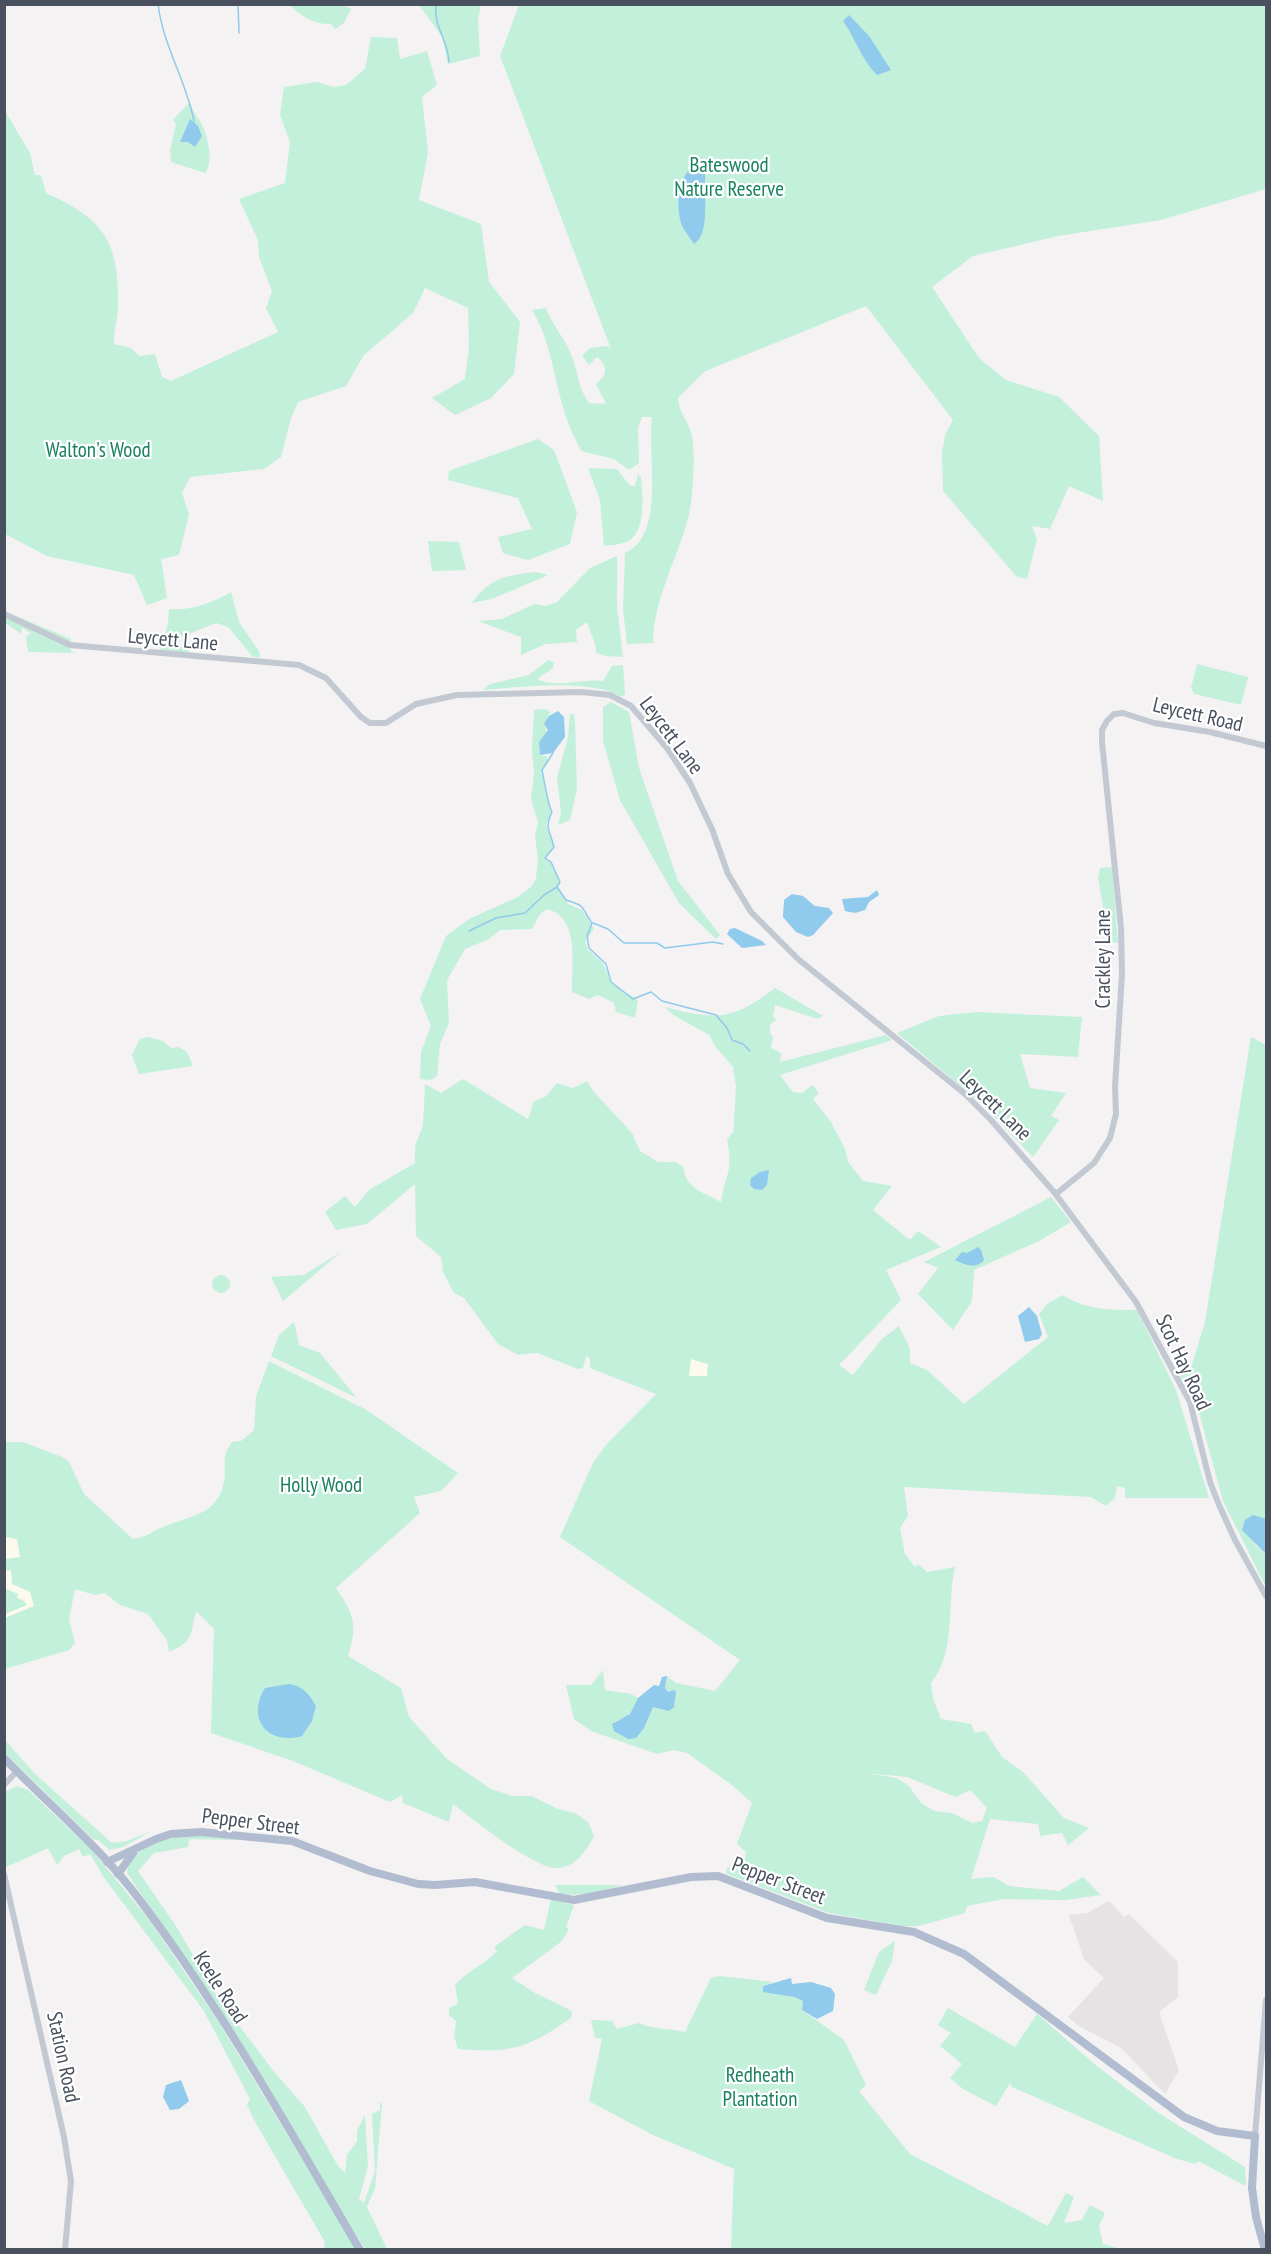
<svg xmlns="http://www.w3.org/2000/svg" width="1271" height="2254" viewBox="0 0 1271 2254" font-family="'PT Sans Narrow',sans-serif">
<rect width="100%" height="100%" fill="#f4f2f2"/>
<g fill="#fcfaed">
<polygon points="691,1359 708,1364 707,1376 689,1376"/>
<polygon points="6,1537 17,1538 20,1557 35,1588 32,1600 35,1609 5,1669"/>
</g>
<polygon fill="#e5e3e4" points="1109,1901 1124,1917 1129,1914 1178,1962 1178,1997 1159,2012 1179,2070 1165,2094 1121,2048 1079,2026 1068,2017 1104,1978 1084,1959 1069,1915 1087,1913"/>
<g fill="#c2f0db" fill-rule="evenodd">
<path d="M290,5h53l8,4 -7,14 -9,6 -4,-5c-16,1 -31,-8 -41,-19z"/>
<polygon points="419,5 481,5 478,19 480,56 448,64 443,38"/>
<path d="M519,5h747v184l-105,31 -103,16 -85,20 -41,31 47,71 27,22 53,17 40,39 4,65 -34,-15 -19,43 -18,-3 5,13 -10,40 -10,-2 -74,-86 -1,-38 3,-18 8,-15 -87,-114 -153,62 -9,4 -26,26c1,15 9,21 13,34 5,18 2,59 -1,78 -10,46 -36,84 -37,133l-26,1 -4,-35 2,-56c41,-18 22,-98 27,-136h-10l-4,11 1,35 -10,7 -15,-11 -33,-8c-5,-11 -11,-22 -15,-34 -12,-36 -14,-74 -34,-107l14,-2c6,17 18,29 25,46 7,17 7,34 18,49l17,1 -10,-20c12,-9 12,-18 1,-27l-8,8 -7,-9 8,-8 18,-2 3,3 -111,-293z"/>
<path d="M371,37l26,1 3,21 27,-8 10,34 -15,12 6,55 -9,48 62,24 8,58 31,40 -6,52 -23,24 -36,17 -23,-17 33,-19 4,-32 -1,-39 -43,-20 -12,25 -50,43 -17,30 -48,16 -7,16 -10,39 -17,12 -74,8 -8,16 7,21 -10,41 -18,4 6,39 -20,7 -13,-30 -87,-19 -42,-22v-423l25,42 5,22h6l5,18c59,27 73,48 72,114 0,13 -5,24 -4,37l17,4 8,8 16,-2 7,23 9,4 107,-49 -12,-24 6,-17 -13,-34 -1,-17 -19,-41 46,-16 5,-41 -10,-27 4,-28 33,-5 16,5 13,-2 19,-16z"/>
<path d="M190,102c3,12 9,15 13,25 5,12 11,36 2,46l-34,-11 -1,-12 6,-26 -3,-4z"/>
<polygon points="538,439 554,450 577,512 570,544 528,560 503,553 498,537 532,529 518,498 448,480 449,471"/>
<path d="M588,468l29,1 13,17h5l3,-12 3,4c2,17 5,54 -13,63 -7,4 -17,4 -24,5l-4,-46z"/>
<polygon points="428,541 459,542 466,570 432,571"/>
<path d="M617,556v50l6,51 -17,-1 -10,-3c0,-13 -6,-19 -9,-31l-11,8 1,12 -32,2 -24,11v-18l-43,-16 24,-2 32,-15 11,2 12,-4 33,-34z"/>
<path d="M536,572l12,3 -56,24 -20,4c16,-25 36,-28 64,-31z"/>
<path d="M231,592l8,30 20,29 1,6h-7l-25,-30 -12,-4 -42,17 7,7h9l-2,6 -28,-2 8,-27 1,-15c21,2 44,-6 62,-17z"/>
<polygon points="4,611 71,639 71,651 76,653 28,652 26,637 31,633 21,627 22,634 5,623"/>
<path d="M548,660l6,2 -1,6 -16,11c20,10 44,-1 66,2l9,-15 11,-1 2,29 -3,3c-33,-19 -100,-10 -139,-7l7,-6 39,-9z"/>
<polygon points="1197,664 1248,677 1241,705 1194,694 1191,688"/>
<polygon points="611,702 629,712 639,768 678,881 720,935 716,939 679,903 620,800 603,741 603,707"/>
<path d="M546,709l4,3 -5,15 2,6 -8,9 1,13 6,1 3,5 -7,9c2,9 6,36 10,42l-6,13 8,22 -9,12 6,3 9,20 -2,5 10,17 14,6 12,19 -9,13 3,8 15,13 8,20 27,17 -3,18 -19,-6 -2,-9 -16,-8 -9,4 -17,-7c-1,-28 9,-74 -25,-83l-7,5 -8,15 -32,1 -11,9 -24,10 -18,31 2,43 -9,21 -3,32 -6,4 -11,-1 1,-27 10,-26 -11,-27 26,-63 23,-17 49,-22 14,-11 4,-8 2,-18 -3,-25 3,-13 -7,-23 3,-27 -2,-21 2,-41z"/>
<polygon points="570,714 574,714 575,722 577,789 570,820 558,825 561,812 557,778 568,737"/>
<polygon points="1112,867 1118,943 1109,942 1098,878 1100,868"/>
<path d="M775,988l48,28 -5,3 -43,-14 -2,11 3,4 -6,4v9l3,4 -2,11 10,5 -1,9 106,-27 6,5 -112,35 13,17 9,1 10,-8 7,8 -6,6 18,23 14,27 3,13 15,19 29,5 -19,24 34,28 4,1 7,-8 23,16 -55,23 15,30 -62,65 14,10 29,-36 17,-13 11,23v14l17,7 37,34 84,-67 -9,-23 8,-10 16,-9c23,15 47,15 74,15l39,80 33,108h-84v-10l-8,-2 -2,12 -9,8 -15,-9 -187,-10 4,29 -8,12 5,26 10,13 3,-3 9,8 28,-5c-9,38 2,84 -24,116l2,16 8,20 30,5 4,9 10,-2 17,26 21,15 41,46 25,10 -21,17 -6,-12 -22,3 -2,-12 -48,-5 -19,60 23,-2 15,9 50,5 24,-14 18,18 -35,5 -62,-1 -37,7 -2,7 -46,13h-17l-73,-13 -102,-39 -1,-5 19,-11 1,-6 -9,-8 15,-41 -20,-18 -45,-32 -13,-3 -17,4 -66,-23 -17,-12 -8,-34h25l12,-15 2,20 26,4 7,4c-6,13 -8,21 -23,23l-1,10 39,-24 15,-15 -3,-4 2,-12 9,7 39,8 25,-31 -180,-123 33,-74 13,-18 50,-51 -66,-26v-10l-4,-2 -3,12 -5,1 -41,-16 -19,2 -20,-11 -34,-46 -10,-5 -11,-21 -2,-15 -25,-21 -1,-52 -48,40 -31,6 -11,-18 20,-16 10,11 14,-17 46,-27v-17l8,-20 2,-42 16,9 22,-14 65,40 6,-18 11,-4 12,-14 16,5 14,-7 6,10 39,42 8,18 18,11h18l7,5c4,23 20,25 38,35 4,-27 13,-31 6,-62l6,-8 1,-11 2,-34 -3,-20 -18,-21 -6,-11 -37,-21 -7,-7c49,13 68,14 110,-19zM691,1359l17,5 -1,12h-18zM867,1773l40,4 49,20 14,-7 17,18 -5,13 -10,2 -20,-10 -18,-2 -13,-8 -12,-17 -12,-8z"/>
<polygon points="976,1012 1082,1017 1078,1057 1020,1054 1030,1088 1066,1093 1051,1116 1059,1120 1033,1157 984,1106 897,1033 939,1016"/>
<polygon points="148,1037 163,1041 171,1048 179,1047 187,1052 193,1066 139,1074 132,1055 140,1039"/>
<polygon points="1251,1037 1266,1045 1266,1519 1264,1519 1254,1544 1266,1554 1266,1587 1223,1501 1194,1394 1180,1376 1190,1371 1205,1322"/>
<polygon points="1051,1197 1071,1222 1039,1241 974,1270 972,1301 953,1330 918,1294 938,1268 924,1262"/>
<polygon points="341,1252 283,1301 271,1277 304,1275"/>
<circle cx="221" cy="1284" r="9"/>
<polygon points="294,1322 299,1345 320,1353 357,1398 271,1356 279,1335"/>
<path d="M269,1361l96,48 93,64 -17,18 -27,6 6,16 -84,75c18,26 22,37 12,68l53,32 8,29 38,42 44,30 21,7h19l27,13 17,4 13,9 6,14c-8,15 -18,31 -37,32 -23,1 -84,-49 -104,-64l-4,18 -46,-19 -1,-8 -12,7 -97,-41 -82,-28 3,-104 -18,-18c-6,24 -2,30 -27,41l-2,-12 -19,-26 -28,-9 -15,-12 -10,2 -20,-6 -6,30 6,24 -6,7 -64,19v-51l29,-12 -4,-14 -18,-8 -1,-14 -6,1 -1,-12 16,-2 -3,-18 -11,-2 -1,5v-100h18l39,15 7,5 15,32 49,45c13,-1 19,-8 30,-12 26,-11 54,-11 61,-45 3,-16 -4,-24 8,-40l9,-1 13,-11 2,-33z"/>
<polygon points="4,1588 18,1594 17,1598 23,1600 27,1605 5,1614"/>
<polygon points="4,1739 35,1774 112,1843 127,1841 152,1831 123,1847 110,1850 98,1840 93,1839 6,1754"/>
<polygon points="17,1786 28,1790 90,1848 150,1921 218,2021 357,2249 324,2249 325,2242 254,2120 247,2105 250,2099 204,2011 105,1879 90,1854 83,1857 79,1849 64,1856 57,1865 48,1848 6,1867 4,1792"/>
<path d="M192,1834l47,6 -50,-1 -1,8 -34,6 -16,18 38,55 42,72 57,75 30,34 33,59 7,7 2,-18 10,-14v-10l8,-16 3,51 -9,33 5,4 11,-32 -3,-57 8,-4v-7h2l-7,85 -8,19 20,42h-22l-187,-301 -51,-75c1,-28 44,-35 65,-39z"/>
<path d="M555,1885h68c-21,6 -41,12 -63,9z"/>
<path d="M551,1899l23,6 -8,22 3,2 -7,12 -50,37 23,15 37,18 -1,7c-44,31 -59,35 -113,31l-4,-13 2,-15 -7,-6v-7l9,-4 -3,-19c14,-16 28,-19 42,-34l-3,-4 31,-22 19,5z"/>
<polygon points="895,1941 892,1961 876,1995 864,1990 879,1952"/>
<path d="M719,1976l54,6 -10,4 40,15 -1,9 42,30 22,45 -7,6 51,63 138,72 18,-33 8,4 -10,26 18,-3 8,-15 15,8 -6,13 4,18 18,5h-390l3,-80 -83,-35 -62,-33 13,-62 -7,-1 -4,-18 21,1 5,8 22,-6c16,7 30,5 46,9l26,-54z"/>
<polygon points="948,2008 1015,2047 1037,2014 1098,2067 1160,2114 1245,2167 1246,2186 1198,2161 1196,2164 1177,2159 1012,2087 1010,2083 996,2106 963,2089 950,2078 962,2064 940,2046 951,2033 938,2025"/>
</g>
<g fill="#90caec">
<path d="M849,15l20,21 22,34 -14,5c-17,-18 -20,-34 -34,-54z"/>
<polygon points="190,119 198,126 202,136 195,147 188,142 180,142"/>
<path d="M712,157c-2,4 -5,8 -6,13 -4,18 6,63 -12,74 -4,-7 -11,-14 -13,-21 -7,-27 -1,-60 31,-66z"/>
<polygon points="558,711 564,717 565,737 553,753 540,755 539,742 548,730 544,724 549,716"/>
<polygon points="877,890 879,895 869,902 865,910 855,913 845,911 842,899 868,897"/>
<polygon points="792,894 803,896 815,906 829,908 833,913 813,935 808,937 796,932 783,917 784,900"/>
<polygon points="735,928 762,941 766,945 742,948 727,934 730,929"/>
<polygon points="769,1170 767,1185 762,1190 754,1189 750,1185 751,1178 760,1172"/>
<path d="M978,1247l3,3 3,10c-8,10 -21,4 -29,0l7,-8 5,1z"/>
<polygon points="1029,1307 1037,1316 1042,1334 1039,1339 1025,1342 1018,1316"/>
<polygon points="1253,1515 1266,1519 1266,1554 1242,1530 1245,1520"/>
<polygon points="667,1676 665,1688 668,1692 674,1690 676,1692 674,1707 669,1711 653,1707 644,1728 636,1738 628,1739 614,1731 612,1724 630,1714 638,1698 654,1685 659,1686 662,1677"/>
<path d="M289,1684c14,2 20,10 27,22l-4,15 -10,15c-35,10 -56,-18 -37,-48z"/>
<polygon points="791,1978 792,1984 811,1982 831,1988 835,1994 833,2011 817,2019 802,2010 803,2001 794,1997 763,1992 763,1986"/>
<polygon points="181,2080 189,2101 179,2109 170,2110 163,2097 166,2085"/>
</g>
<g fill="none" stroke-linecap="round" stroke-linejoin="round">
<g stroke="#90caec" stroke-width="1.5">
<path d="M158,4c5,42 28,76 36,117"/>
<polyline points="238,4 239,33"/>
<path d="M436,4c-3,22 12,36 13,58"/>
<path d="M553,753l-11,17c2,9 6,36 10,42 -8,17 -2,18 2,35l-9,11 6,4 9,20 -3,5 9,13c22,7 13,5 26,23l-5,13 2,12 17,16 5,18 22,17 18,-7 11,9 54,14 11,13 5,12 11,4 7,7"/>
<polyline points="593,923 608,929 624,943 657,943 665,948 713,942 723,944"/>
<polyline points="469,931 496,918 525,913 544,895 557,887"/>
</g>
<g stroke="#c3c9d3" stroke-width="6">
<polyline points="4,614 70,645 299,665 326,678 361,717 370,723 386,723 416,704 457,695 581,692 610,695 631,706 667,748 690,783 712,829 728,874 751,912 798,959 965,1094 991,1120 1054,1192 1136,1302 1190,1402 1210,1482 1219,1505 1235,1540 1266,1596"/>
<polyline points="1056,1194 1094,1163 1110,1138 1116,1114 1115,1087 1122,974 1121,928 1102,742 1102,730 1107,721 1114,714 1123,713 1154,723 1210,732 1266,746"/>
<polyline points="4,1785 17,1771"/>
<polyline points="4,1874 64,2137 71,2181 65,2250"/>
<polyline points="1255,2136 1266,2000"/>
</g>
<g stroke="#b2bcd0" stroke-width="8">
<path d="M4,1758c45,47 96,89 135,141 83,110 151,232 221,351"/>
<polyline points="107,1862 156,1839 171,1834 201,1832 292,1841 370,1871 418,1884 435,1885 475,1882 574,1900 691,1877 718,1876 827,1918 914,1932 964,1954 1184,2117 1217,2131 1255,2136 1252,2188 1256,2217 1265,2250"/>
<polyline points="118,1874 133,1853"/>
</g>
</g>
<g text-anchor="middle" dominant-baseline="central" stroke-width="4.5" stroke-linejoin="round" paint-order="stroke">
<g font-size="21" fill="#19825e" stroke="#fff">
<text x="729" y="164">Bateswood<tspan x="729" dy="24">Nature Reserve</tspan></text>
<text x="98" y="449">Walton's Wood</text>
<text x="321" y="1484">Holly Wood</text>
<text x="760" y="2074">Redheath<tspan x="760" dy="24">Plantation</tspan></text>
</g>
<g font-size="21" fill="#49515f" stroke="#fff">
<text transform="translate(173 639) rotate(5)">Leycett Lane</text>
<text transform="translate(1198 714) rotate(13)">Leycett Road</text>
<text transform="translate(672 735) rotate(53)">Leycett Lane</text>
<text transform="translate(1102 959) rotate(-90)">Crackley Lane</text>
<text transform="translate(996 1105) rotate(44)">Leycett Lane</text>
<text transform="translate(1184 1362) rotate(65)">Scot Hay Road</text>
<text transform="translate(251 1821) rotate(7)">Pepper Street</text>
<text transform="translate(779 1880) rotate(21)">Pepper Street</text>
<text transform="translate(221 1987) rotate(57)">Keele Road</text>
<text transform="translate(64 2057) rotate(78)">Station Road</text>
</g>
</g>
<rect width="1271" height="2254" fill="none" stroke="#49515f" stroke-width="12"/>
</svg>
